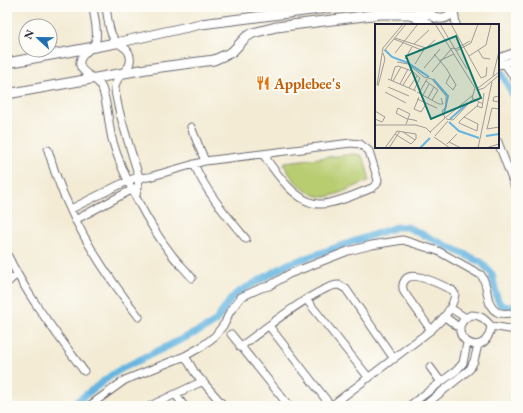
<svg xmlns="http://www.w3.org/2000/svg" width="523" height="413" font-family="'EB Garamond',serif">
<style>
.green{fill:#b8cc70;stroke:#6d7756}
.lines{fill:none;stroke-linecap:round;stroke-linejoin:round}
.canal{stroke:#66b5e0;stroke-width:7}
.minor-casing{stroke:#6b6871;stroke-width:9}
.major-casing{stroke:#6b6871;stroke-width:11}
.minor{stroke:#fff;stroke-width:7}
.major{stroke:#fff;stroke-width:9}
.labels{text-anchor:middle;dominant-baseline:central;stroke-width:4;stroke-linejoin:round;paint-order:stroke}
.food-label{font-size:15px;font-weight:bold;fill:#c56008;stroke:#fdfcf7;text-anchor:start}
.inset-river{fill:none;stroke:#66b5e0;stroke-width:2}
.inset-road{fill:none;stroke:#9f9b97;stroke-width:1}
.view{fill:#0f766e;fill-opacity:0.15;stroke:#0f766e;stroke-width:2}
.inset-edge{fill:none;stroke:#22223b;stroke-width:2}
</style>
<rect width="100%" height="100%" fill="#fdfcf7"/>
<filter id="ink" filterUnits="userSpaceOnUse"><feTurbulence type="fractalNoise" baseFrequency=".025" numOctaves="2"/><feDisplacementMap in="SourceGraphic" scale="8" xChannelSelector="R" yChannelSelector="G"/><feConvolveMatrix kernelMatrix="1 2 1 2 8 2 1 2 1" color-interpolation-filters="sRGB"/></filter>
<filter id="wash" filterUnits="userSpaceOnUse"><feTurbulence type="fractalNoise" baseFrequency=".012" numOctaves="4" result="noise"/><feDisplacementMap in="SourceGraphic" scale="16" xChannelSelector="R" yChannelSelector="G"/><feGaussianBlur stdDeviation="0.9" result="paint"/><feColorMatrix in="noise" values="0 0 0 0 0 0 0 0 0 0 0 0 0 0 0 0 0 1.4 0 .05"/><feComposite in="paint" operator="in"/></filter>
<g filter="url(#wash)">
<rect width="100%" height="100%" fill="#f3ebd4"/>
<path class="green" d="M354,154L361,155L365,162L370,180C361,184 335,196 326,197C307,197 291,180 284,164L285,162Z"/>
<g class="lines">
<path class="canal" d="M502,73L516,102
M71,406L113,374L121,369L207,327L215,322L231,299L237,293L288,264L396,227H407L481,262L492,274L497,298L500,304L504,306L516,308"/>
</g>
</g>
<g filter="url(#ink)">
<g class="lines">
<defs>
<path id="minor" d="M93,7C94,17 98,30 96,40C93,50 78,54 80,65C82,75 98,77 102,88C108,105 108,122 112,139C122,175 149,226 172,255C178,263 186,270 192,278
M106,7C108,18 108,30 114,39C119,46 129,47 130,57C133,70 115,74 115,88C115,94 117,100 118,106C124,130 132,154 139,177L138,187L136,195
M454,11L456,25
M498,58L516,52
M505,64L516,80
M498,65L516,60
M191,127L205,161
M498,142L516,190
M48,150C65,212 99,266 139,317
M194,164C206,192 226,215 246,239
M71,209L119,185L135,178L149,177L205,161L351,143L360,144L369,151L378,180L377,184L372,188C356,194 339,203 322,204C298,206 275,172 263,154
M75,220L135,188
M7,254C27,296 56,333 84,371
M7,283L17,274
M306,299L369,378
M450,308L466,318
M471,315C481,315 485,319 491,326C485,367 439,330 471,315Z
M445,317L460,328
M269,326L331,406
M491,326L516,330
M231,334L289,406
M240,347C258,334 320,284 339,285L346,289L394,359
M185,356L195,373L224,406
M430,367L441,382
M176,395L184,406
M89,406L125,380L185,356L201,347L215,336L225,323L229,313L241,297L261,288L269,286L289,274L348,251L372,245L403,240L438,251L481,275C490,286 484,305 497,312C503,315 510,312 516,314
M150,406L203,381
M331,406L431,330C442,320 453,309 455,294L452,290C442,286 413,269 405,280C402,284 402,287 404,292L431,330
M409,406L457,370L463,363L467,343
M424,406L470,369L474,361L478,345"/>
<path id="major" d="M426,7C431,22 450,22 455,7
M412,15L429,25
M7,63L116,43L201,24L335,7
M7,94L146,69L214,60L232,52L246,37L253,33L276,27L380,14H430"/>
</defs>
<use href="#minor" class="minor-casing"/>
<use href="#major" class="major-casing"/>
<use href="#minor" class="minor"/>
<use href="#major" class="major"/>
</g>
</g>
<defs>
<symbol id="restaurant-bare" viewBox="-9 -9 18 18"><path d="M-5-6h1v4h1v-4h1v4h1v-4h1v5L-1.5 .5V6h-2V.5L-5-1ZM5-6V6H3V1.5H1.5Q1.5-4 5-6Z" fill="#e8710a" stroke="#fdfcf7" stroke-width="2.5" paint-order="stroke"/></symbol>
</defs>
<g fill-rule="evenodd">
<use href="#restaurant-bare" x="253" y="73" width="20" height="20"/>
</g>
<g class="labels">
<g class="food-label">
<text x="274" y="83">Applebee's</text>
</g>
</g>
<g transform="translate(375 24)">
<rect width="124" height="124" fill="#f3ebd4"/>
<path class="inset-river" d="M10,26L17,33L33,39L54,53M58,55L73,72L69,90M75,95L92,80M74,98L84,107L104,114M111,112L124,110M45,124L55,114"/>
<path class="inset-road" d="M60,0L100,64M65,0L92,45M76,0L106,54L111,52L112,43M20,14L51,24M19,15L49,27M39,20L54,6M51,24L60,16M103,26L108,34L115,35M9,27L31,0M81,27L96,19L103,0M20,29L43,0M59,30L71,44L81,61L78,66L71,59L75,51M94,32L111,21L116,0M30,35L37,23M64,37L79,30M22,38L33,40L49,53L57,55L71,72V83L67,87L70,94L55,108M40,40L48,27M49,44L65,25M57,48L77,24L81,25L95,17M118,52L124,27M13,55L41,67M16,56L20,43L23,42L37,47L45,54M18,57L26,43M51,57L63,66L57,76M25,60L33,45M2,61L8,24L28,0M28,61L37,47M3,62L10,35L8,29M13,63L34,72M34,64L42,52M100,64L97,74L108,80M103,64L124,48M39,66L45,54M103,66L109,64L124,51M10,68L31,79M42,68L64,80H68L66,74M44,69L52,55M48,71L54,60M124,72L119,73L118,77L124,78M44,73L39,85L46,88L51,80M53,74L59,63M42,75L62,84M102,82L107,84L109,69M124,85L117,84L112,105L124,103M0,87L10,93L7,98L0,95M89,93L103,100L102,107L84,99V98L89,93L95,88L102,82L104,78M70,94L98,71M71,95L78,96L98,75M31,100L33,95V94L35,90L23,84L21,89L32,95H33L39,96L42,97M0,101H41L51,104L56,109M28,108L40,116M60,112L73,97M59,113L75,124M74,118L86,124M72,120L82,110M10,124L20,110L22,107L41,110V115L36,120L20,110M14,124L25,107M103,124L117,58M111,124L124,120"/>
<path class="view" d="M81,12L106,74L56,95L31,32Z"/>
<rect width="124" height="124" class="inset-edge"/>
</g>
<rect width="523" height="413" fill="none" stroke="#fdfcf7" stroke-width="24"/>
<g transform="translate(38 38) rotate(292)"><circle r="19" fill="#fdfcf7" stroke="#a5a5ac"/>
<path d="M0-3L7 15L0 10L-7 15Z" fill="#1f6fb2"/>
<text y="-6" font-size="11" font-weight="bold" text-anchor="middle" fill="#22223b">N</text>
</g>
</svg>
